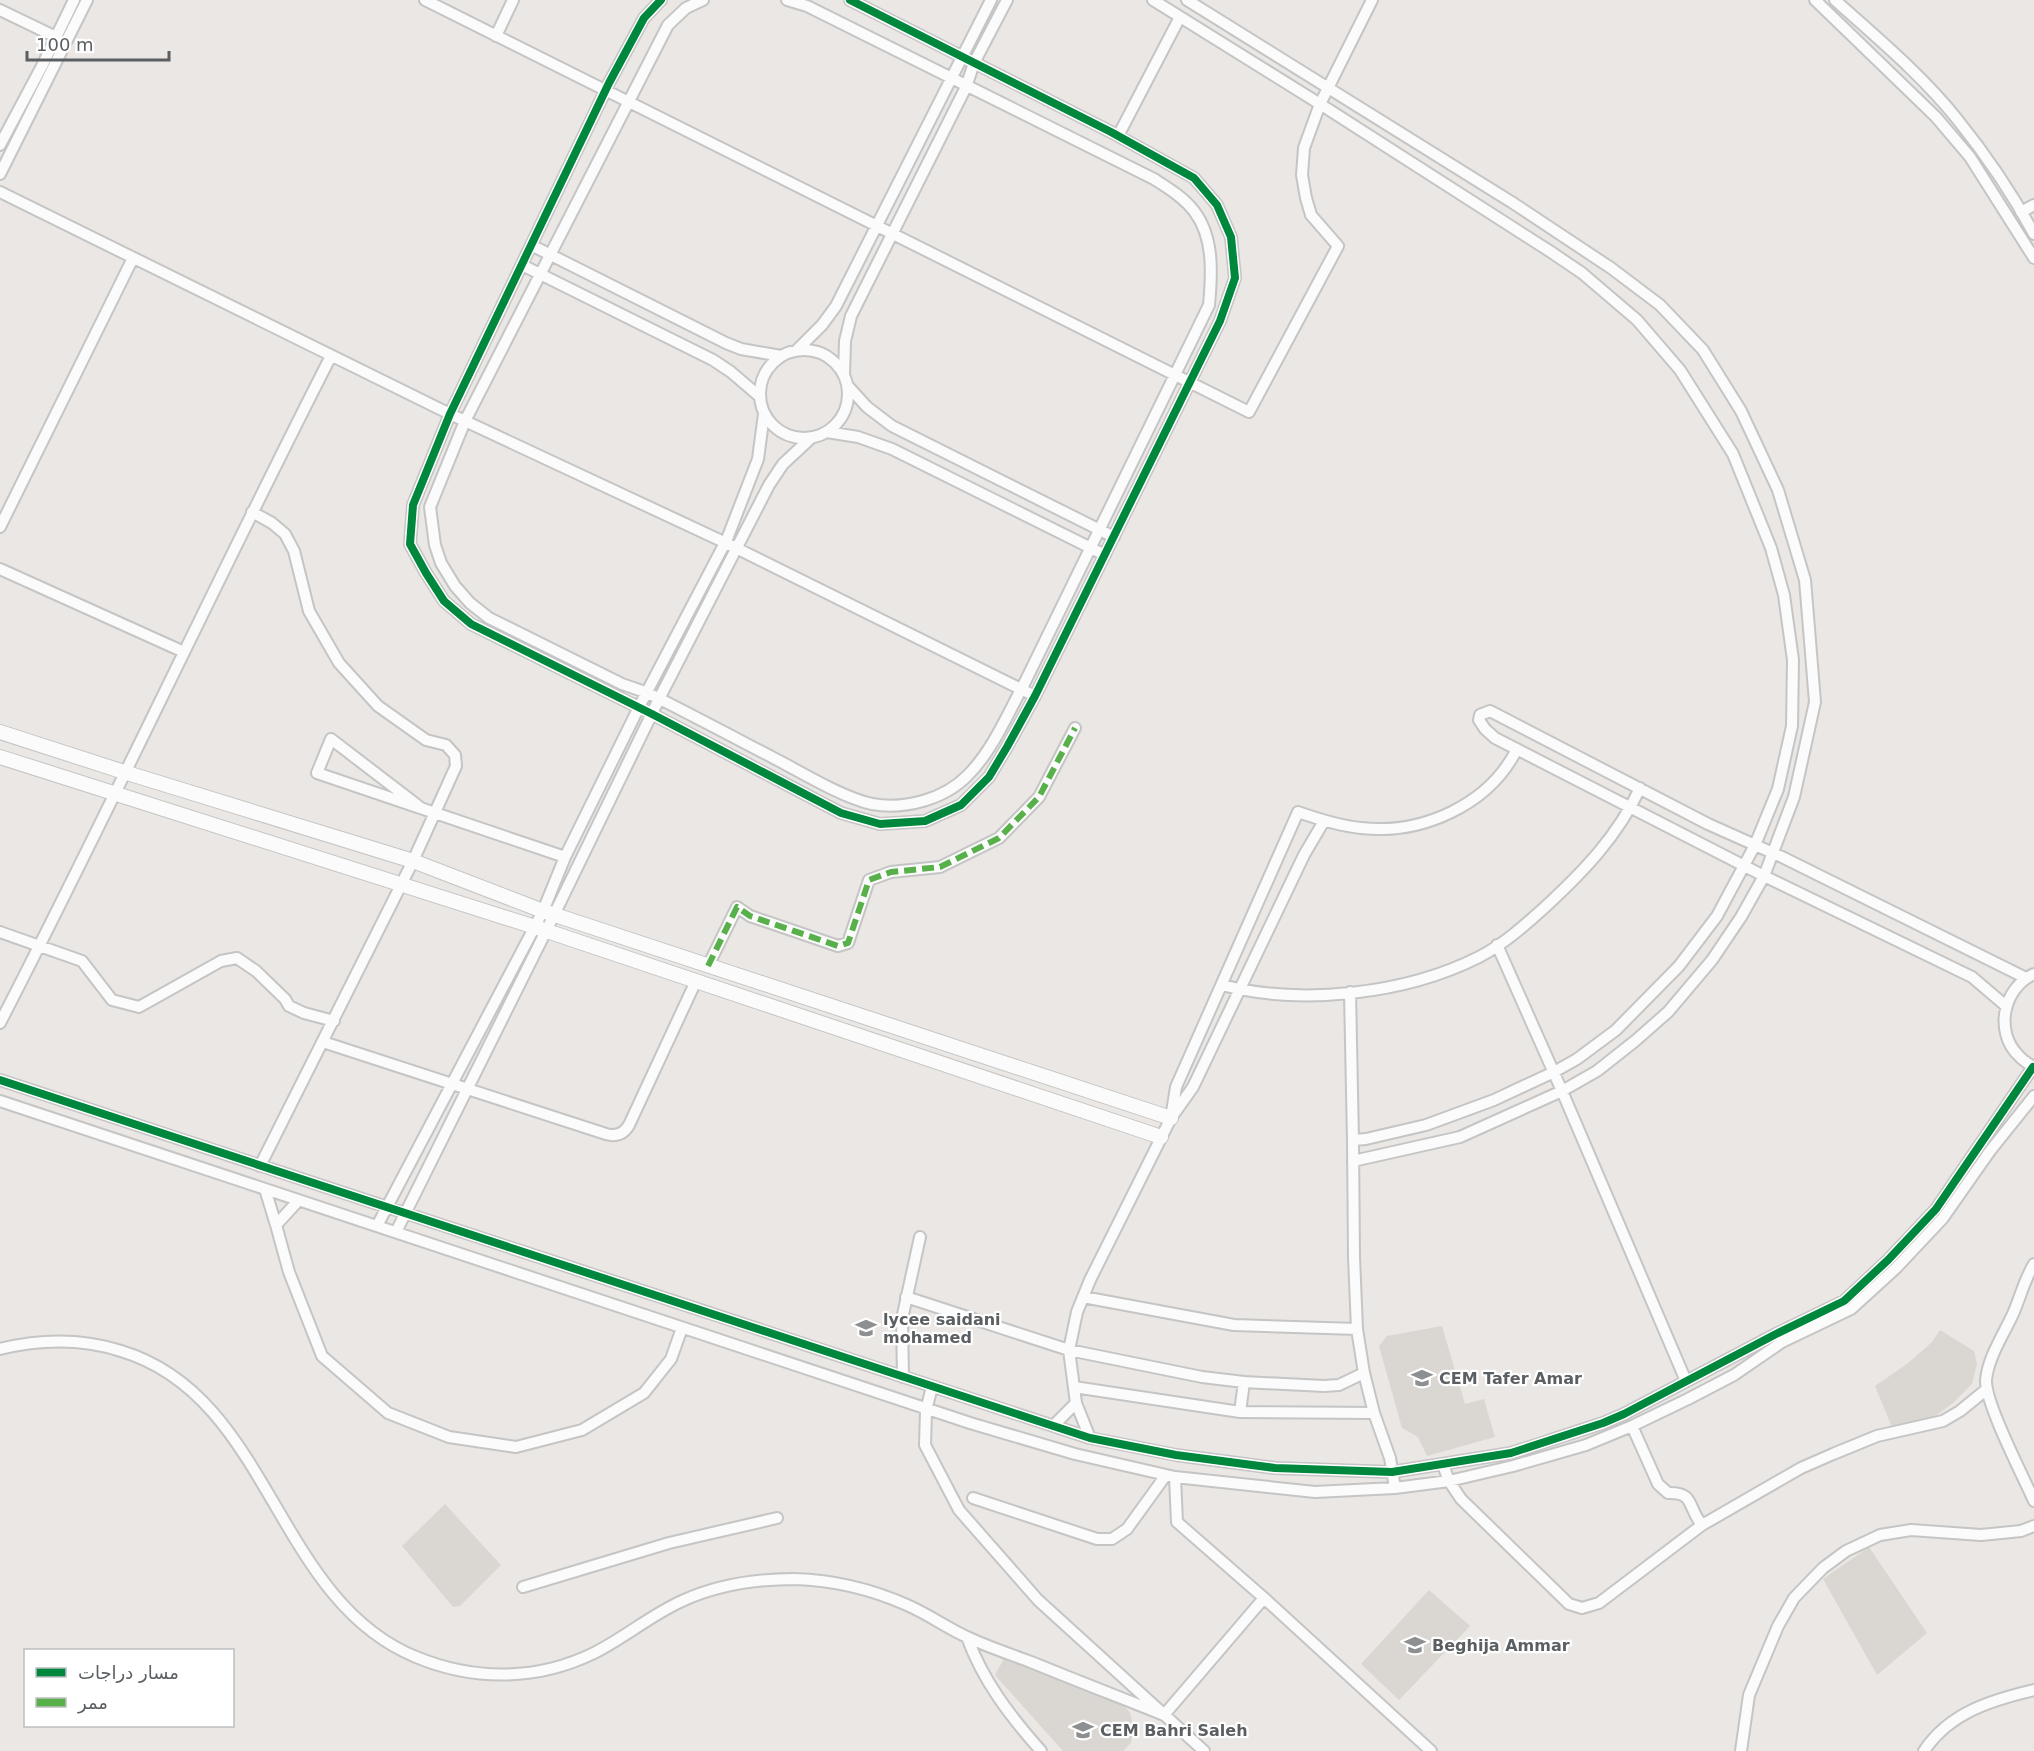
<svg xmlns="http://www.w3.org/2000/svg" width="2034" height="1751" font-family="'DejaVu Sans','Noto Naskh Arabic',sans-serif">
<style>
.education{fill:#dad7d2}
.lines{fill:none;stroke-linecap:round;stroke-linejoin:round}
.minor-casing{stroke:#c4c5c4;stroke-width:14}
.tertiary-casing{stroke:#c4c5c4;stroke-width:16}
.minor{stroke:#fcfbfb;stroke-width:10}
.tertiary{stroke:#fcfbfb;stroke-width:14}
.quiet{stroke:#58b04a;stroke-width:6;stroke-dasharray:12 6;stroke-linecap:butt}
.cycleway-casing{stroke:#fff;stroke-width:11}
.cycleway{stroke:#00873e;stroke-width:8}
.labels{text-anchor:middle;dominant-baseline:central;stroke-width:4.5;stroke-linejoin:round;paint-order:stroke}
.poi-label{font-size:16px;font-weight:bold;fill:#5b5f62;stroke:#fff;text-anchor:start}
</style>
<rect width="100%" height="100%" fill="#eae7e4"/>
<path class="education" d="M1442,1326L1465,1404L1484,1399L1495,1437L1427,1456L1418,1437L1402,1428L1379,1346L1387,1336Z
M1940,1330L1974,1351L1977,1364L1972,1384L1953,1403L1937,1415L1894,1432L1875,1386L1907,1364L1932,1342Z
M445,1504L501,1565L460,1606L453,1607L402,1546Z
M1869,1547L1927,1633L1877,1675L1823,1579Z
M1429,1590L1470,1626L1399,1700L1361,1664Z
M1007,1653L1120,1700L1130,1713L1134,1728L1131,1743L1123,1751H1063L995,1675Z"/>
<g class="lines">
<defs>
<path id="minor" d="M425,0L1249,412L1338,246L1311,215L1306,198L1302,175L1304,148L1320,104L1372,0
M661,0L644,18L609,83L450,414L413,505L410,544L426,573L444,601L471,624L652,714L841,813L880,824L925,821L961,805L989,777L1007,747L1035,696L1220,321L1235,278L1231,237L1217,205L1194,178L1111,132L850,0
M703,0L686,8L668,25L465,421L430,507L435,545L441,563L455,586L470,603L489,618L622,684L648,693C694,716 739,740 785,764C809,777 845,798 872,804C905,810 945,799 968,775C993,750 1008,713 1025,682L1209,305C1212,273 1214,237 1194,211C1183,197 1168,188 1154,179L807,6L787,0
M1153,0L1320,104L1551,252L1582,273L1637,320L1680,370L1733,454L1771,548L1784,595L1793,660L1792,726L1778,789L1755,845L1717,916L1679,966L1616,1030L1577,1059L1554,1072L1494,1100L1426,1125L1366,1139L1353,1140
M1187,0L1513,203L1611,268L1660,305L1703,350L1741,411L1778,490L1805,580L1815,702L1794,797L1764,876L1741,917L1712,960L1668,1012L1635,1041L1597,1071L1562,1091L1460,1137L1353,1161
M1815,0L1936,117L1970,157L2034,258
M1835,0C1877,38 1922,75 1957,119C1986,155 2012,193 2034,234
M0,10L56,37
M496,36L513,0
M1118,136L1180,17
M0,145L42,66L74,0
M0,174L87,0
M0,192L450,414L726,543L1035,696
M2021,212L2034,205
M531,245L726,343L741,349L781,356
M522,265L713,360L731,372L759,396
M760 394a44 44 0 1 1 88 0a44 44 0 1 1-88 0Z
M796,351L822,325L836,306L991,0
M844,375L845,341L851,316L966,87L974,63L1007,0
M847,385L867,407L892,426L1114,537
M827,432L858,437L892,449L1105,555
M252,512L272,523L285,534L294,551L309,611L339,663L378,706L426,740L446,745L455,755L456,766L413,861L260,1166
M0,527L133,258
M0,569L184,652
M421,808L331,739L317,773L565,857
M1324,821L1304,855L1193,1087L1171,1118L1176,1087L1298,812C1318,819 1340,826 1361,828C1422,835 1489,805 1517,749
M0,932L82,961L112,1000L139,1007L221,961L237,958L256,971L285,999L289,1006L304,1013L334,1021
M1497,945L1562,1091L1686,1381
M708,966L737,907L750,916L838,946L848,943L869,880L891,872L940,867L999,838L1039,797L1075,728
M2034,974C2003,988 1994,1032 2019,1056C2023,1061 2029,1064 2034,1067
M1222,985C1301,1006 1406,994 1479,957C1504,944 1524,926 1544,908C1583,872 1618,836 1640,788
M1350,992L1353,1140L1354,1257L1357,1329L1364,1373L1374,1413L1390,1458L1395,1488
M2006,1006L1972,977L1764,876L1495,738L1485,729L1479,720L1480,715L1490,711L1708,824L1782,857L2026,978
M0,1023C114,802 218,577 331,356
M323,1042L606,1134C616,1137 624,1134 629,1125L696,981
M0,1080L1090,1438L1176,1455L1275,1468L1392,1472L1511,1453L1603,1423L1624,1414L1776,1334L1844,1301L1888,1260L1936,1209L2033,1067
M0,1101L970,1423L1075,1454L1175,1477L1315,1492L1395,1488L1449,1481L1513,1466L1586,1445L1632,1426L1688,1399L1734,1375L1782,1342L1851,1309L1896,1268L1943,1218L1990,1151L2034,1096
M265,1189L276,1225L298,1201
M276,1225L289,1272L322,1356L388,1413L449,1437L516,1447L582,1430L644,1393L671,1359L682,1328
M377,1226L543,911L565,857L639,707L727,539L758,459L764,414
M396,1232L554,915L659,699L769,485L783,464L811,438
M2034,1264C2024,1280 2020,1299 2012,1316C2003,1335 1988,1358 1986,1380C1985,1403 2023,1476 2034,1501
M906,1297L1069,1350L1202,1377L1244,1382L1324,1386L1339,1385L1364,1373
M1083,1297L1234,1325L1357,1329
M0,1349C41,1339 80,1338 121,1351C271,1396 274,1599 416,1657C474,1681 537,1681 594,1653C624,1638 651,1615 682,1601C717,1585 757,1579 795,1579C833,1580 873,1590 907,1605C928,1614 947,1628 967,1637C988,1647 1010,1654 1031,1662C1075,1680 1119,1697 1164,1715L1264,1598
M903,1377L902,1319L920,1237
M932,1387L926,1410L925,1445L959,1510L1038,1600L1204,1751
M1074,1387L1240,1412L1374,1413
M1076,1403L1069,1350L1077,1312L1090,1280L1171,1118
M1240,1412L1244,1382
M1053,1426L1076,1403L1090,1438
M1632,1426L1658,1484L1668,1493C1695,1492 1687,1507 1702,1525L1801,1468L1833,1454L1877,1436L1943,1421L1960,1411L1987,1389
M1443,1465L1449,1481L1461,1499L1569,1604L1582,1608L1599,1603L1702,1525
M1175,1477L1177,1522L1264,1598L1431,1751
M973,1498L1097,1539H1112L1127,1529L1166,1475
M523,1587L669,1543L777,1518
M967,1637C983,1681 1010,1716 1041,1751
M1741,1751L1749,1695L1778,1626L1794,1598L1823,1568L1846,1551L1880,1535L1911,1530L1981,1535L2021,1531L2034,1526
M1924,1751C1949,1713 1991,1700 2034,1690"/>
<path id="tertiary" d="M0,732L124,772L413,861L543,911L1171,1118
M0,757L535,927L1161,1137"/>
</defs>
<use href="#minor" class="minor-casing"/>
<use href="#tertiary" class="tertiary-casing"/>
<use href="#minor" class="minor"/>
<use href="#tertiary" class="tertiary"/>
<path class="quiet" d="M708,966L737,907L750,916L838,946L848,943L869,880L891,872L940,867L999,838L1039,797L1075,728"/>
<defs>
<path id="cycleway" d="M661,0L644,18L609,83L450,414L413,505L410,544L426,573L444,601L471,624L652,714L841,813L880,824L925,821L961,805L989,777L1007,747L1035,696L1220,321L1235,278L1231,237L1217,205L1194,178L1111,132L850,0
M0,1080L1090,1438L1176,1455L1275,1468L1392,1472L1511,1453L1603,1423L1624,1414L1776,1334L1844,1301L1888,1260L1936,1209L2033,1067"/>
</defs>
<use href="#cycleway" class="cycleway-casing"/>
<use href="#cycleway" class="cycleway"/>
</g>
<defs>
<symbol id="school-bare" viewBox="-9 -9 18 18"><path d="M0-5L7-2L0 1L-7-2ZM-4 1L0 2.5L4 1V4Q0 6-4 4Z" fill="#8d8f90" stroke="#fff" stroke-width="2.5" paint-order="stroke"/></symbol>
</defs>
<g fill-rule="evenodd">
<use href="#school-bare" x="851" y="1313" width="30" height="30"/>
<use href="#school-bare" x="1407" y="1363" width="30" height="30"/>
<use href="#school-bare" x="1400" y="1630" width="30" height="30"/>
<use href="#school-bare" x="1068" y="1715" width="30" height="30"/>
</g>
<g class="labels">
<g class="poi-label">
<text x="883" y="1319">lycee saidani<tspan x="883" dy="18">mohamed</tspan></text>
<text x="1439" y="1378">CEM Tafer Amar</text>
<text x="1432" y="1645">Beghija Ammar</text>
<text x="1100" y="1730">CEM Bahri Saleh</text>
</g>
</g>
<rect x="24" y="1649" width="210" height="78" fill="#ffffff" stroke="#bdbfc0" stroke-width="1.5"/>
<rect x="36" y="1668" width="30" height="9" fill="#00873e" stroke="#bdbfc0" stroke-width="1.5"/>
<text x="78" y="1679" font-size="18" fill="#5b5f62">مسار دراجات</text>
<rect x="36" y="1698" width="30" height="9" fill="#58b04a" stroke="#bdbfc0" stroke-width="1.5"/>
<text x="78" y="1709" font-size="18" fill="#5b5f62">ممر</text>
<path d="M27 51v9h142v-9" fill="none" stroke="#5b5f62" stroke-width="3"/>
<text x="36" y="51" font-size="18" fill="#5b5f62" stroke="#ffffff" stroke-width="4.5" paint-order="stroke">100 m</text>
</svg>
